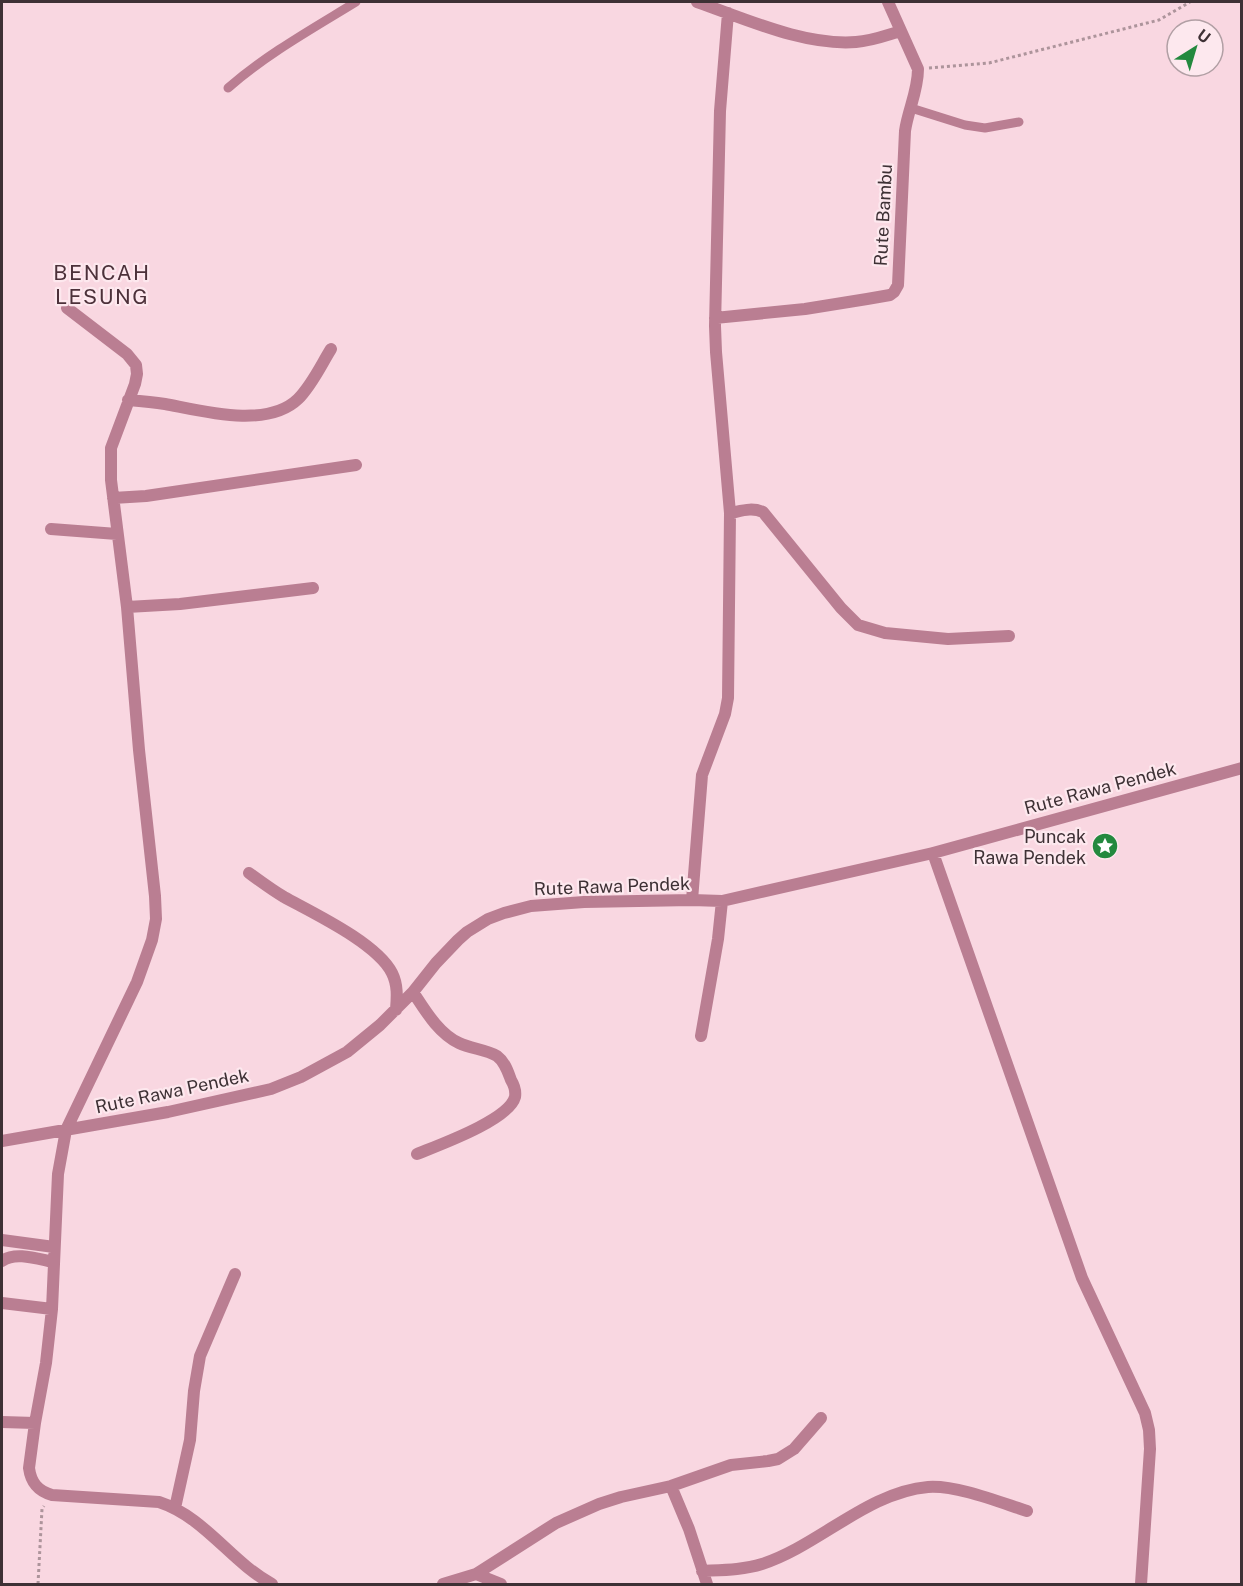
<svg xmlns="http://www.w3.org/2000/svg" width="1243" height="1586" font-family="'Public Sans',sans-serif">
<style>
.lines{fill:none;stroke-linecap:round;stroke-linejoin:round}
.path{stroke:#ad949b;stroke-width:3;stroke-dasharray:3 3;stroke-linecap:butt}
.lane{stroke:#ba7e92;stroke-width:9}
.street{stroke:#ba7e92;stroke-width:12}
.labels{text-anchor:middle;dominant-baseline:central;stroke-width:4.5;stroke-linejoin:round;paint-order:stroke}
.street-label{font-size:18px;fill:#3e3135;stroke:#fde8ee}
.poi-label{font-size:18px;fill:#3e3135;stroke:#fde8ee;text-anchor:end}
.quarter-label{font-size:21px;letter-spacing:1.5px;fill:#4c313a;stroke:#fde8ee}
</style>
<rect width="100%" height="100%" fill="#f9d7e1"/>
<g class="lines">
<path class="path" d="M929,68L989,63L1159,20L1190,2
M38,1584L42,1509L44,1506"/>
<path class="lane" d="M228,88C267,54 312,29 356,2
M911,108L965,125L985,128L1019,122"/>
<path class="street" d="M697,2C746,19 804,46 856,42C872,41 887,35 901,31
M715,318L805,309L867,299L890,295L894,292L898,285L905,131C908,110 918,91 918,69L888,2
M128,400C141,401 153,402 165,404C202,411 267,429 298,399C312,385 321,365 331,349
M113,498L146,496L356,465
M730,513C741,511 752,507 763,512L841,608L858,625L885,633L948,639L1009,636
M51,529L117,534
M127,607L180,604L313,588
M933,853L1082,1278L1145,1413L1149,1430L1150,1449L1141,1584
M249,873C260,881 272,890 284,897C313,913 377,943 392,973C398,985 397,997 396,1010
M692,900L702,775L725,714L728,698L730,513L716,352L715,326L720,111L728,13
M413,992C425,1010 438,1033 459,1043C471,1049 486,1049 497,1056C505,1062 508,1072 511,1080C514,1085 516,1091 515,1097C509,1120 439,1145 417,1154
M701,1036L718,939L722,901
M2,1141L168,1112L271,1089L301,1077L347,1052L380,1025L413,992L436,963L458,940L467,932L488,919L504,913L531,906L584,902L692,900L722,901L933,853L1242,768
M2,1240L54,1247
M2,1261C15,1251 38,1259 53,1262
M2,1303L52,1309
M2,1422L35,1423L46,1363L52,1309L58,1174L66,1130L137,982L152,940L156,919L155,896L139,750L127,607L111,480V448L135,384L137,374L136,365L127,354L67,308
M35,1423L29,1468C31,1483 38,1491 52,1495L159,1502C205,1517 231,1562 272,1584
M671,1486L689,1529L707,1584
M175,1508L190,1440L194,1391L200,1356L235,1274
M702,1571C722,1570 743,1570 762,1564C818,1546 868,1492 928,1487C957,1485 999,1502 1027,1511
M476,1574L501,1584
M443,1584L476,1574L556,1523L599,1504L621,1497L671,1486L731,1465L768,1461L778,1459L794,1449L821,1418"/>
</g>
<defs>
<symbol id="sight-disc" viewBox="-11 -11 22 22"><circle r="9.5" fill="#23893e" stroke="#fde8ee"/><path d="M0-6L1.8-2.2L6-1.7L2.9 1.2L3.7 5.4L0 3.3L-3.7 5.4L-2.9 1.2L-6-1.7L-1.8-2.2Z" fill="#fff"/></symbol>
</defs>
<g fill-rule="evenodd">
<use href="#sight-disc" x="1090" y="831" width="30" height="30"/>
</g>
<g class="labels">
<g class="street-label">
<text transform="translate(883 215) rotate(-87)">Rute Bambu</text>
<text transform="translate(1100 788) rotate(-15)">Rute Rawa Pendek</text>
<text transform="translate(612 886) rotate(-2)">Rute Rawa Pendek</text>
<text transform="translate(172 1091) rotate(-12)">Rute Rawa Pendek</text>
</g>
<g class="poi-label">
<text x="1086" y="836">Puncak<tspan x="1086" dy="21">Rawa Pendek</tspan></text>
</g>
<g class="quarter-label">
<text x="102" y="272">BENCAH<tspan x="102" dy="24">LESUNG</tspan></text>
</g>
</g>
<rect width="1243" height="1586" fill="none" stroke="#3e3135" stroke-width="6"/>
<g transform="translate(1195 48) rotate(37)"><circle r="28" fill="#fde8ee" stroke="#b19fa4" stroke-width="1.5"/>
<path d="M0-4.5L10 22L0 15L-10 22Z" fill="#23893e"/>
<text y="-9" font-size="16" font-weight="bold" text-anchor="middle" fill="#3e3135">U</text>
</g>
</svg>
